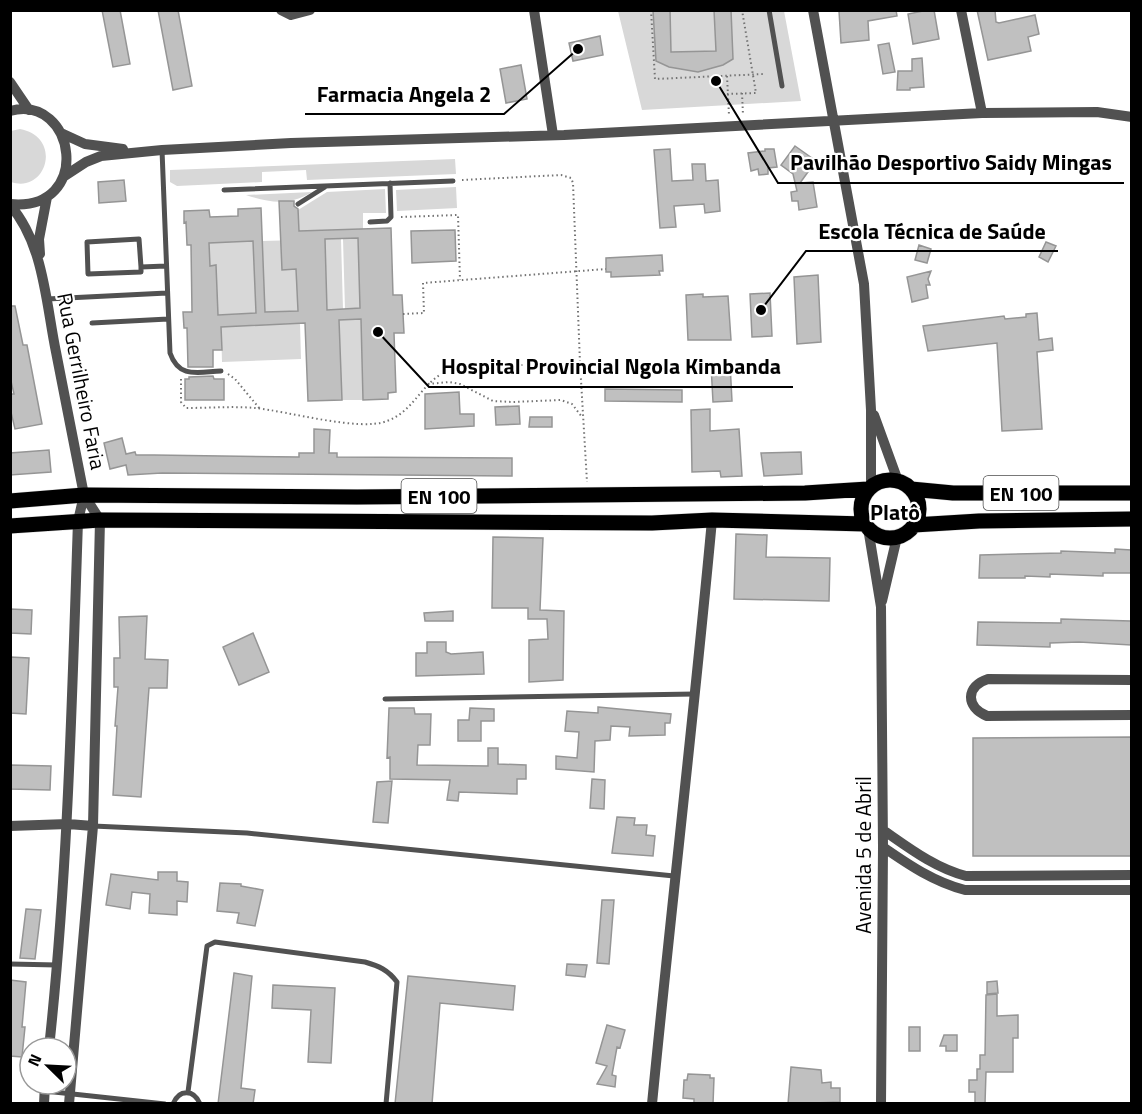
<svg xmlns="http://www.w3.org/2000/svg" width="1142" height="1114" font-family="'Titillium Web',sans-serif">
<style>
.green{fill:#d8d8d8}
.building{fill:#c0c0c0;stroke:#959595;stroke-width:1.5;fill-rule:evenodd}
.lines{fill:none;stroke-linecap:round;stroke-linejoin:round}
.primary-casing{stroke:#dbdbdb;stroke-width:16}
.path{stroke:#737373;stroke-width:2;stroke-dasharray:1.5 3;stroke-linecap:butt}
.lane{stroke:#515151;stroke-width:5}
.street{stroke:#515151;stroke-width:10}
.primary{stroke:#000;stroke-width:15}
.labels{text-anchor:middle;dominant-baseline:central;stroke-width:4.5;stroke-linejoin:round;paint-order:stroke}
.shield{fill:#fff;stroke:#4c4c4c;stroke-width:1.5}
.shield-label{font-size:20px;font-weight:bold;fill:#000}
.street-label{font-size:21px;fill:#000;stroke:#fff}
.neighbourhood-label{font-size:22px;font-weight:bold;fill:#000;stroke:#fff}
.leader{fill:none;stroke:#000;stroke-width:2}
.callout-dot{fill:#000;stroke:#fff;stroke-width:2}
.callout-label{font-size:22px;text-anchor:middle;font-weight:bold;fill:#000;stroke:#fff;stroke-width:4.5;stroke-linejoin:round;paint-order:stroke}
</style>
<rect width="100%" height="100%" fill="#fff"/>
<path class="green" d="M618,11H784L801,101L642,110Z
M20,129C63,137 47,194 11,182V131Z
M455,159L456,174L307,180L306,170L262,172V182L177,186L170,182V170Z
M456,187L457,208L397,211L396,190Z
M385,189L386,213H363V229L298,231V210L327,192Z
M312,192C289,206 270,203 246,195Z
M358,238L360,308L345,309L343,239Z
M325,239H341L343,309L327,310Z
M299,240L282,270L296,269L298,311L265,312L262,241Z
M253,241L256,313L212,315L217,301L216,266H210L209,243Z
M361,319L363,400H342L339,320Z
M300,323L301,359L222,362L221,327Z"/>
<path class="building" d="M102,10H120L130,64L113,67Z
M158,10H178L192,86L173,90Z
M653,10H670L671,52L716,51L714,10H731L733,59L723,65L698,72L669,67L656,61Z
M896,10L897,16L868,21L869,40L841,43L839,11Z
M928,10H934L939,39L913,44L908,14Z
M977,10H995L996,22L999,23L1035,15L1039,34L1028,37L1031,51L988,60Z
M600,36L603,55L573,61L569,43Z
M889,43L895,72L883,74L878,45Z
M922,58L924,87L910,88V90H897L898,71H912V59Z
M521,65L527,99L506,103L500,69Z
M795,146L816,161L800,183L813,182L817,207L799,210L798,201H792L791,192L797,191L793,174L781,165Z
M670,149L672,181L693,180L692,164H705L706,181L718,180L720,211L705,213L704,204L674,206L676,227L660,228L654,150Z
M765,149H774L777,167L768,168V174L759,175L758,169L751,171L748,153L765,151Z
M124,180L126,201L99,203L98,182Z
M279,201H294V206L298,209L299,231L391,228L393,295H402L404,333H394L396,392L388,393V399L363,400L361,319L339,320L342,400L308,401L305,323L221,327L222,350H213V367H188L187,328H184L183,312H192L191,245H187L186,222L184,223V211L209,210L210,217L238,216V209L261,208L265,312L298,311L296,269L282,270ZM358,238L360,308L327,310L325,239ZM253,241L256,313L218,315L216,265L210,266L209,243Z
M455,230L456,261L412,263L411,231Z
M1046,242L1056,246L1048,262L1039,257Z
M919,245L931,249L927,263L915,260Z
M662,255L663,271H659L660,275L611,277V272H606V258Z
M931,271L928,279L930,285H926L928,298L912,302L907,277Z
M818,275L821,342L797,344L794,277Z
M770,293L772,336L752,337L750,294Z
M703,294V297L728,296L731,340H688L686,295Z
M10,306H15L23,345H27L42,424L15,429L10,408V394H14L10,377Z
M1037,313L1039,340L1052,338L1053,350L1037,352L1042,429L1002,431L997,343L928,351L923,326L1004,316L1005,319L1026,317V314Z
M730,363L732,401L713,402L711,365Z
M213,376L214,379H224V400H185V379H189V377Z
M605,389L682,390V402L605,401Z
M459,392L460,414H474V426L425,429V394Z
M519,406L520,424L496,425L495,407Z
M710,409V431L739,429L742,476L721,477L720,471L692,472L691,410Z
M530,417H552V427H529Z
M314,429L330,430L329,453H337V457L512,458V476L162,473L128,475L126,465L110,469L104,443L122,438L126,454L135,452L136,455H154L299,457V453H314Z
M49,450L51,472L10,475V453Z
M801,452L802,474L764,476L761,453Z
M736,534L767,535L766,557L830,558L829,601L734,599Z
M493,537L543,538L540,610L564,611L563,680L529,682V640L548,639L547,619H528V608H492Z
M1115,549L1131,550V573H1103V576L1050,574V577L1025,576V578H979L980,555L1061,553V551L1115,553Z
M10,609L32,610L31,634L10,633Z
M453,611V621H425L424,613Z
M147,616L145,659L168,660L167,688H149L141,797L113,795L117,726H115L118,687H114V658H120L119,617Z
M1061,619L1131,621V645L1079,642L1050,643V647L977,645L978,622L1061,623Z
M253,633L269,672L239,685L223,647Z
M427,642H446V652L451,654L483,652L484,674L416,676V653H427Z
M10,657L29,658L26,714L10,713Z
M598,707L671,714L670,723H665V735L629,736L630,727L611,726L610,740L595,741L594,772L556,769V756L577,758L579,732L565,731L567,711L598,713Z
M389,708H414L415,714H431L430,745H418L417,765L488,766V748H498V764L526,765V779H517V794L459,792L458,801L447,800L450,780L390,779V757L387,758Z
M470,708L494,709V721H481V741H458V720H469Z
M1131,737V856H973V738Z
M10,765L51,766L50,790L10,789Z
M592,779L605,780L604,809L590,808Z
M392,781L388,823L373,822L377,782Z
M617,817L635,818L634,825H647L646,835L655,836L653,856L612,853Z
M158,872H177V881L188,882L187,902L177,901V915L149,913L150,894L132,892L130,909L106,905L111,874L158,880Z
M220,883L241,884V886L263,890L255,926L237,923L239,913L217,911Z
M602,900H614L609,964L597,963Z
M26,909L41,910L35,959L20,958Z
M567,964L587,965L585,977L566,975Z
M234,973L252,976L241,1088L255,1090L253,1104H218Z
M408,976L515,986L513,1010L440,1003L432,1104H395Z
M10,980L26,982L22,1027H25L22,1057L10,1056Z
M997,981L998,993L987,994V982Z
M273,985L335,988L331,1063L308,1062L311,1010L272,1008Z
M997,994V1016L1018,1015V1038H1013V1072H986L985,1104H975V1092H969V1080H977V1069H980V1055H985L986,995Z
M607,1025L625,1030L620,1048L617,1047L612,1075L616,1076L615,1087L597,1084L607,1066L596,1063Z
M909,1027H920V1051H909Z
M944,1035H957V1051H946V1046H940Z
M791,1067L821,1070L822,1083L831,1082V1088H840V1102L788,1104Z
M688,1074L710,1075V1078H714L713,1104H694V1099L683,1098L684,1080H687Z"/>
<g class="lines">
<defs>
<path id="primary" d="M861 509a29 29 0 1 1 58 0a29 29 0 1 1-58 0Z
M911,489L953,493H1132
M10,501L84,495L357,497L805,493L868,489
M914,525L979,521L1132,519
M10,526L100,520L652,523L712,520L865,524"/>
</defs>
<use href="#primary" class="primary-casing"/>
<path class="path" d="M651,10L655,79L764,74
M745,11L748,10
M727,76L729,115
M742,93L743,115
M727,94L756,93L742,10
M462,180L561,175L571,178L573,183L580,363L587,482
M401,217L458,215L460,280
M403,314L424,313L423,283L606,269
M228,374L235,379L260,409
M181,379V402L186,408C209,408 233,406 255,408C287,411 360,432 387,421C418,410 422,375 459,367L580,363
M428,384L449,382L460,384L493,401L513,402L561,400L572,404L582,417"/>
<path class="lane" d="M769,10L782,86
M162,150L170,353C179,379 198,372 221,371
M224,190L453,181
M298,204L325,187
M370,222L387,221L391,217L390,183
M141,267L139,239L87,242L88,274L141,272V267L166,266
M47,299L167,293
M92,323L168,319
M385,699L695,694
M93,826L247,833L674,876
M10,964L57,965
M45,1091L165,1104
M188,1092L207,946L215,942L365,962C379,966 388,970 397,982L386,1104
M173,1104C179,1089 194,1089 200,1104"/>
<path class="street" d="M281,10L291,15L310,10
M534,10L553,135
M813,10L864,284L871,410V486
M961,10L982,113
M10,82L29,110
M10,111C76,93 94,212 10,204
M61,133L85,144L123,149
M63,177L86,162L101,156L162,150L291,143L564,135L982,113L1097,112L1132,117
M10,205C44,244 46,304 56,352C65,400 75,447 84,495L100,520L93,826L69,1104
M40,254L39,239L47,197
M874,415L898,481
M868,528L881,607L883,847L881,1104
M882,601L897,537
M1132,680L988,679C966,686 965,707 987,716L1132,715
M10,826L68,824L93,826
M883,830C909,848 935,868 966,876L1132,875
M883,847C909,865 934,882 965,890H1132
M49,1048C68,873 72,697 78,521L84,495
M44,1104L45,1084
M652,1104C671,909 694,715 712,520"/>
<use href="#primary" class="primary"/>
</g>
<g class="labels">
<g class="shield">
<rect x="983.5" y="476" width="75" height="34" rx="4.5"/>
<rect x="401.5" y="479" width="75" height="34" rx="4.5"/>
</g>
<g class="shield-label">
<text x="1021" y="493">EN 100</text>
<text x="439" y="496">EN 100</text>
</g>
<g class="street-label">
<text transform="translate(82 381) rotate(79)">Rua Gerrilheiro Faria</text>
<text transform="translate(863 855) rotate(-90)">Avenida 5 de Abril</text>
</g>
<g class="neighbourhood-label">
<text x="895" y="512">Platô</text>
</g>
</g>
<path class="leader" d="M578 49L504 114H305M716 81L778 183H1124M761 310L806 251H1058M378 332L429 387H793"/>
<g class="callout-dot">
<circle cx="578" cy="49" r="6"/>
<circle cx="716" cy="81" r="6"/>
<circle cx="761" cy="310" r="6"/>
<circle cx="378" cy="332" r="6"/>
</g>
<g class="callout-label">
<text x="404" y="102">Farmacia Angela 2</text>
<text x="951" y="170">Pavilhão Desportivo Saidy Mingas</text>
<text x="932" y="239">Escola Técnica de Saúde</text>
<text x="611" y="374">Hospital Provincial Ngola Kimbanda</text>
</g>
<rect width="1142" height="1114" fill="none" stroke="#000000" stroke-width="24"/>
<g transform="translate(48 1066) rotate(294)"><circle r="28" fill="#ffffff" stroke="#999999" stroke-width="1.5"/>
<path d="M0-4.5L10 22L0 15L-10 22Z" fill="#000000"/>
<text y="-9" font-size="16" font-weight="bold" text-anchor="middle" fill="#000000">N</text>
</g>
</svg>
